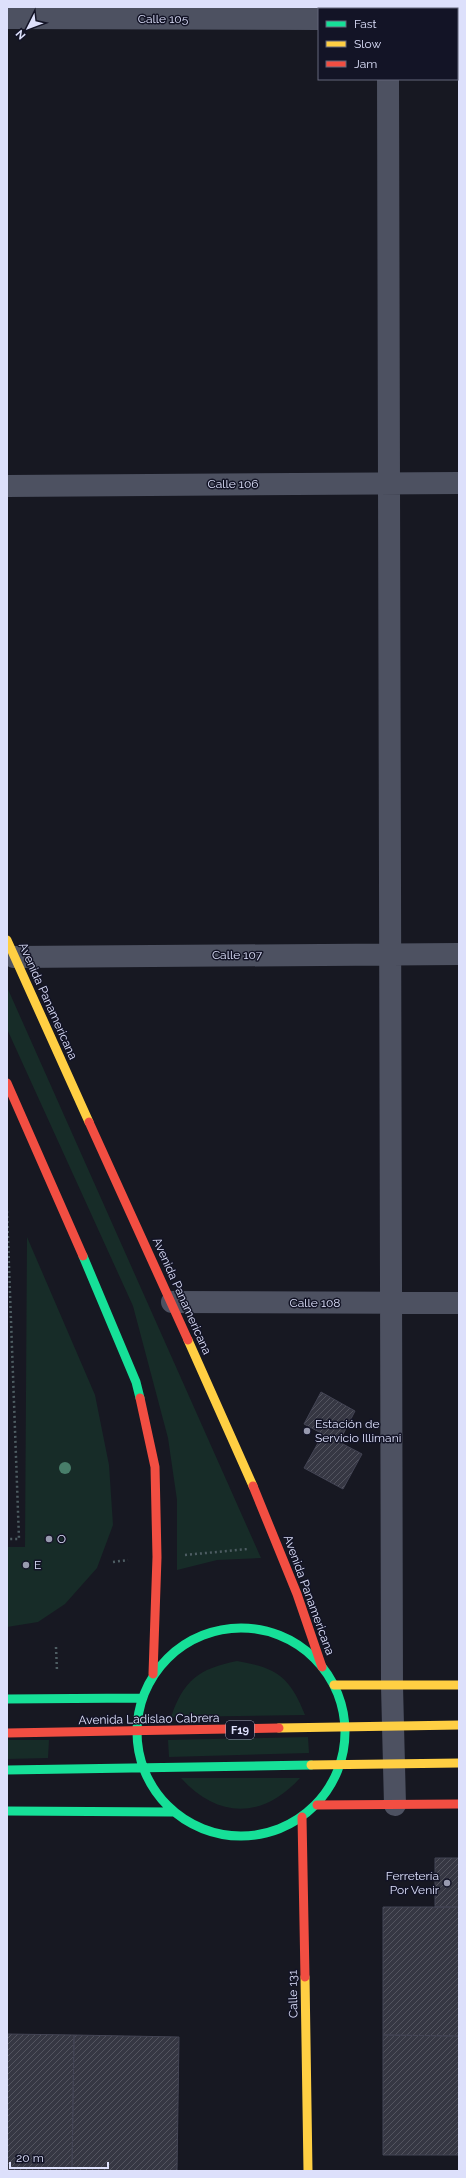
<svg xmlns="http://www.w3.org/2000/svg" width="466" height="2178" font-family="Raleway,sans-serif">
<style>
.grass{fill:#172c28}
.building{fill:url(#building-hatch);stroke:#434454}
.lines{fill:none;stroke-linecap:round;stroke-linejoin:round}
.path{stroke:#4e5d63;stroke-width:2.5;stroke-dasharray:2 3;stroke-linecap:butt}
.street{stroke:#4d5161;stroke-width:22}
.fast{stroke:#16e098;stroke-width:9}
.slow{stroke:#ffcf43;stroke-width:9}
.jam{stroke:#f24e42;stroke-width:9}
.tree{fill:#487e6a}
.poi-dot{fill:#989aaf;stroke:#131426;stroke-width:1.5}
.labels{text-anchor:middle;dominant-baseline:central;stroke-width:3;stroke-linejoin:round;paint-order:stroke}
.shield{fill:#131426;stroke:#a0a3bb;stroke-width:1}
.shield-label{font-size:11px;font-weight:bold;fill:#dde0fb}
.street-label{font-size:12px;fill:#dde0fb;stroke:#131426}
.poi-label{font-size:12px;fill:#dde0fb;stroke:#131426;text-anchor:start}
</style>
<defs>
<pattern id="building-hatch" width="6" height="6" patternUnits="userSpaceOnUse"><rect width="6" height="6" fill="#363743"/><path d="M-1 1l2-2M0 6l6-6M5 7l2-2" fill="none" stroke="#53545f"/></pattern>
</defs>
<rect width="100%" height="100%" fill="#171822"/>
<path class="grass" d="M7,987L261,1558L217,1560L177,1570V1500L168,1438L133,1306L7,1029Z
M27,1237L95,1395L109,1465L113,1525L97,1568L65,1604L38,1622L7,1627V1547H25Z
M237,1661C277,1668 290,1677 305,1715L171,1717C184,1680 198,1669 237,1661Z
M308,1737L309,1753L169,1757L168,1740Z
M7,1740H49L48,1758L7,1759Z
M181,1778H300C263,1819 218,1819 181,1778Z"/>
<path class="building" d="M321,1392L355,1411L339,1442L362,1454L343,1489L304,1468L323,1434L304,1424Z
M435,1858H459V1907H435Z
M383,1907H459V2036L383,2035Z
M7,2034L74,2035L72,2171H7Z
M74,2035L179,2037L177,2171H72Z
M383,2035L459,2036V2155H383Z"/>
<g class="lines">
<path class="path" d="M7,1211L19,1539H7
M185,1555L248,1549
M113,1562L128,1560
M56,1647L57,1671"/>
<path class="street" d="M387,7L388,9
M7,18L319,19
M457,19H459
M388,79L392,1686L395,1805
M7,486L459,483
M14,957L459,954
M172,1302L459,1303"/>
<path class="fast" d="M83,1256L136,1382L140,1398
M137 1732a104 104 0 1 1 208 0a104 104 0 1 1-208 0Z
M7,1699L141,1698
M7,1770L311,1765
M7,1811L172,1812"/>
<path class="slow" d="M7,940L89,1122
M188,1340L253,1486
M334,1685H459
M279,1728L459,1725
M311,1765L459,1763
M305,1977L308,2171"/>
<path class="jam" d="M7,1083L83,1256
M89,1122L188,1340
M140,1398L155,1467L157,1557L153,1674
M253,1486L297,1594L322,1667
M7,1733L279,1728
M317,1805L459,1804
M302,1817L305,1977"/>
</g>
<circle class="tree" cx="65" cy="1468" r="6"/>
<g class="poi-dot">
<circle cx="307" cy="1431" r="4"/>
<circle cx="49" cy="1539" r="4"/>
<circle cx="26" cy="1565" r="4"/>
<circle cx="447" cy="1883" r="4"/>
</g>
<g class="labels">
<rect class="shield" x="226" y="1721" width="28" height="18" rx="3"/>
<g class="shield-label">
<text x="240" y="1730">F19</text>
</g>
<g class="street-label">
<text x="163" y="19">Calle 105</text>
<text x="233" y="484">Calle 106</text>
<text x="237" y="955">Calle 107</text>
<text transform="translate(48 1001) rotate(66)">Avenida Panamericana</text>
<text transform="translate(182 1296) rotate(66)">Avenida Panamericana</text>
<text x="315" y="1303">Calle 108</text>
<text transform="translate(309 1595) rotate(70)">Avenida Panamericana</text>
<text transform="translate(149 1719) rotate(-1)">Avenida Ladislao Cabrera</text>
<text transform="translate(293 1994) rotate(-91)">Calle 131</text>
</g>
<g class="poi-label">
<text x="315" y="1424">Estación de<tspan x="315" dy="14">Servicio Illimani</tspan></text>
<text x="57" y="1539">O</text>
<text x="34" y="1565">E</text>
<text x="439" y="1876" text-anchor="end">Ferretería<tspan x="439" dy="14">Por Venir</tspan></text>
</g>
</g>
<rect width="466" height="2178" fill="none" stroke="#dde0fb" stroke-width="16"/>
<rect x="318" y="8" width="140" height="72" fill="#131426" stroke="#64667b"/>
<rect x="326" y="21" width="20" height="6" fill="#16e098" stroke="#64667b"/>
<text x="354" y="28" font-size="12" fill="#dde0fb">Fast</text>
<rect x="326" y="41" width="20" height="6" fill="#ffcf43" stroke="#64667b"/>
<text x="354" y="48" font-size="12" fill="#dde0fb">Slow</text>
<rect x="326" y="61" width="20" height="6" fill="#f24e42" stroke="#64667b"/>
<text x="354" y="68" font-size="12" fill="#dde0fb">Jam</text>
<g transform="translate(28 28) rotate(228)" stroke="#131426" stroke-width="3" paint-order="stroke">
<path d="M0-3L7 15L0 10L-7 15Z" fill="#dde0fb"/>
<text y="-6" font-size="11" font-weight="bold" text-anchor="middle" fill="#dde0fb">N</text>
</g>
<path d="M10 2162v6h98v-6" fill="none" stroke="#dde0fb" stroke-width="2"/>
<text x="16" y="2162" font-size="12" fill="#dde0fb" stroke="#131426" stroke-width="3" paint-order="stroke">20 m</text>
</svg>
